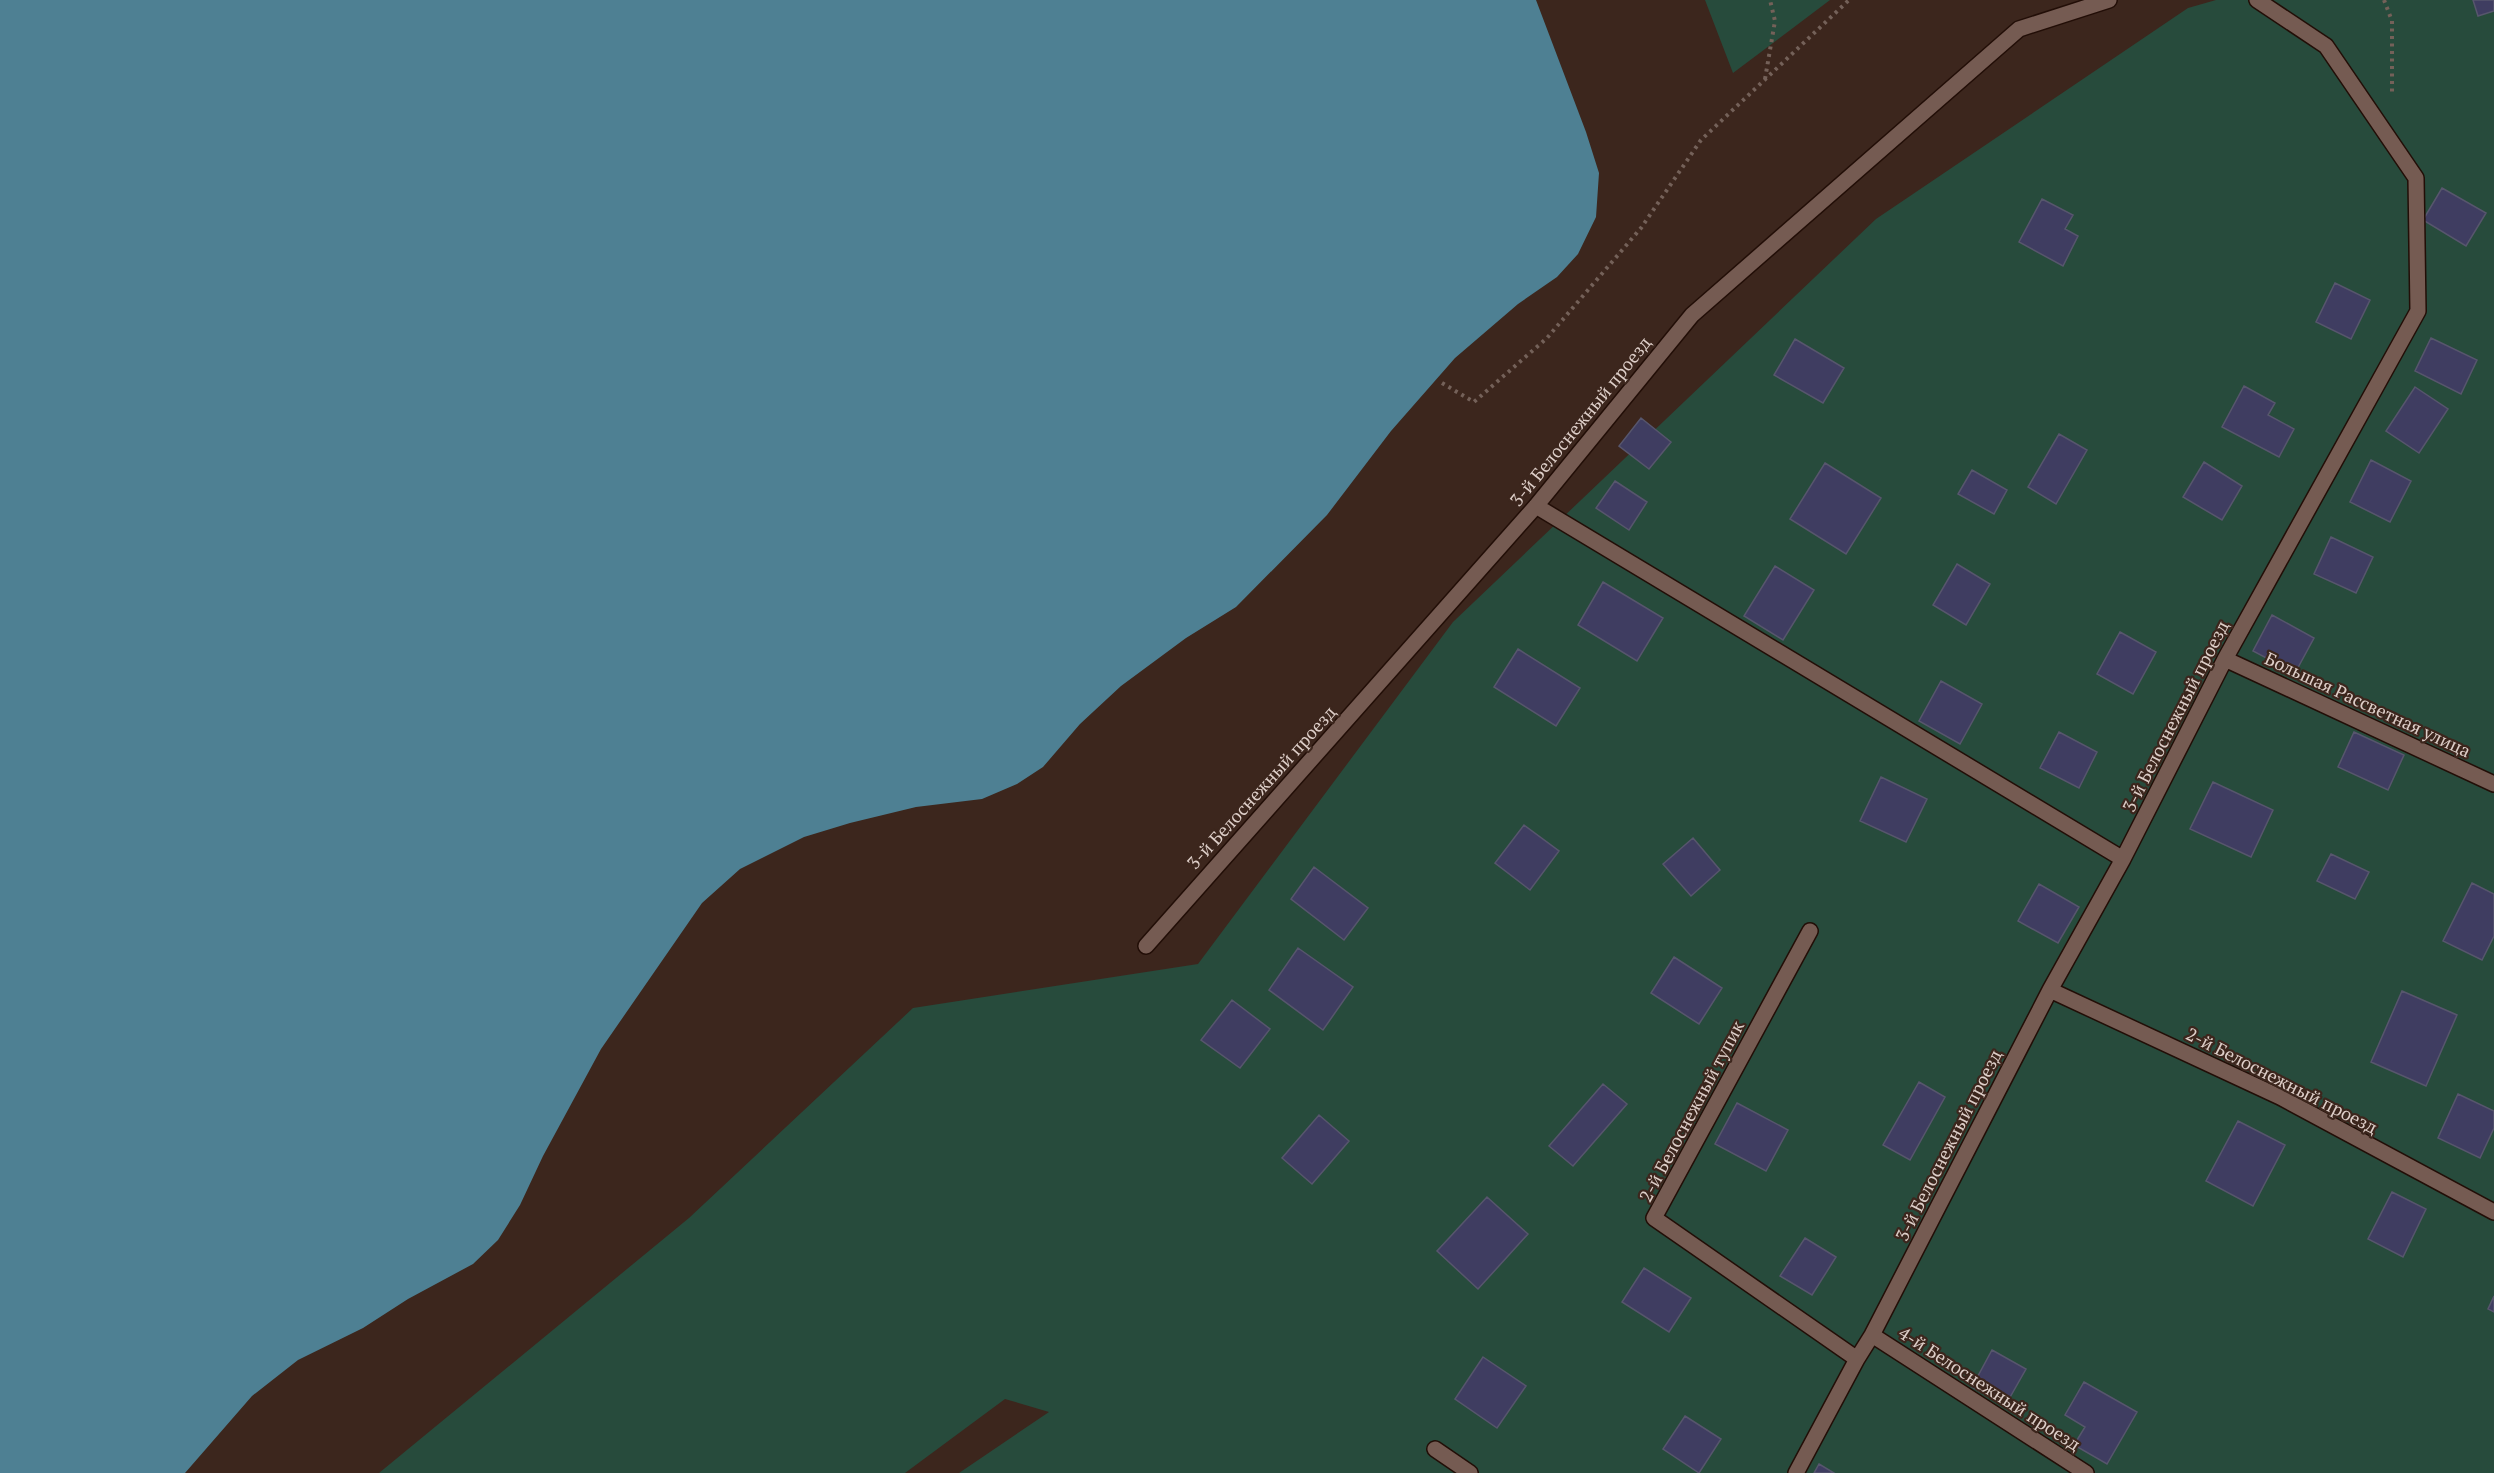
<svg xmlns="http://www.w3.org/2000/svg" width="2494" height="1473" font-family="'PT Serif',serif">
<style>
.green{fill:#274b3c}
.water{fill:#4e8093}
.building{fill:#3f3d61;stroke:#57566d;stroke-width:1.5}
.lines{fill:none;stroke-linecap:round;stroke-linejoin:round}
.minor-casing{stroke:#220e07;stroke-width:18}
.path{stroke:#746159;stroke-width:4;stroke-dasharray:3 4.5;stroke-linecap:butt}
.minor{stroke:#755b52;stroke-width:15}
.labels{text-anchor:middle;dominant-baseline:central;stroke-width:4.5;stroke-linejoin:round;paint-order:stroke}
.street-label{font-size:18px;fill:#ddcec8;stroke:#3c261d}
</style>
<rect width="100%" height="100%" fill="#3c261d"/>
<path class="green" d="M1705,0H1830L1733,73Z
M2216,0H2494V1473H959L1049,1412L1005,1399L905,1473H379L689,1218L913,1008L1198,964L1453,622L1876,219L2188,8Z"/>
<path class="water" d="M0,0H1536L1586,132L1599,173L1596,217L1578,254L1557,277L1518,304L1455,358L1391,431L1327,515L1236,607L1186,638L1121,686L1080,724L1043,767L1017,784L982,799L916,807L850,823L804,837L740,869L702,903L601,1049L543,1156L520,1205L498,1240L473,1264L408,1299L363,1328L298,1360L252,1396L185,1473H0Z"/>
<path class="building" d="M2473,0H2494V11L2478,16Z
M2442,188L2486,213L2466,246L2423,220Z
M2042,199L2073,215L2065,229L2078,236L2063,266L2019,242Z
M2335,283L2370,300L2351,339L2316,322Z
M2431,338L2477,360L2461,394L2415,371Z
M1795,339L1844,368L1823,403L1774,375Z
M2244,386L2275,403L2268,415L2294,429L2279,457L2222,427Z
M2415,387L2448,409L2419,453L2386,431Z
M1641,418L1671,442L1649,469L1619,446Z
M2059,434L2087,450L2056,504L2028,487Z
M2371,460L2411,481L2390,522L2350,502Z
M2204,462L2242,486L2222,520L2183,497Z
M1825,463L1881,498L1846,554L1790,519Z
M1972,470L2007,490L1994,514L1958,494Z
M1615,481L1647,502L1629,530L1596,508Z
M2331,537L2373,557L2356,593L2314,574Z
M1957,564L1990,584L1966,625L1933,605Z
M1775,566L1814,590L1783,640L1744,616Z
M1603,582L1663,618L1637,661L1578,625Z
M2272,615L2314,638L2295,673L2253,651Z
M2120,632L2156,652L2133,694L2097,674Z
M1518,649L1580,688L1556,726L1494,687Z
M1941,681L1982,704L1960,744L1919,721Z
M2059,732L2097,752L2079,788L2040,768Z
M2354,732L2404,755L2388,790L2338,767Z
M1881,777L1927,799L1906,842L1860,821Z
M2213,782L2273,810L2251,857L2190,829Z
M1524,825L1559,851L1530,890L1495,863Z
M1693,838L1720,870L1691,896L1663,864Z
M2331,854L2369,872L2355,899L2317,881Z
M1314,867L1368,908L1344,940L1291,899Z
M2472,883L2494,894V936L2482,960L2443,941Z
M2039,884L2079,907L2058,943L2018,921Z
M1298,948L1353,987L1323,1030L1269,990Z
M1674,957L1722,988L1699,1024L1651,993Z
M2402,991L2457,1015L2426,1086L2371,1062Z
M1232,1000L1270,1029L1240,1068L1201,1040Z
M1919,1082L1945,1097L1910,1160L1883,1145Z
M1603,1084L1627,1104L1573,1166L1549,1146Z
M2458,1094L2494,1111V1128L2480,1158L2438,1138Z
M1737,1103L1788,1130L1766,1171L1715,1144Z
M1319,1115L1349,1141L1312,1184L1282,1158Z
M2238,1121L2285,1145L2253,1206L2206,1181Z
M2392,1192L2426,1209L2403,1257L2368,1239Z
M1487,1197L1528,1234L1478,1289L1437,1251Z
M1805,1238L1836,1257L1812,1295L1780,1276Z
M1644,1268L1691,1298L1669,1332L1622,1302Z
M2494,1296V1312L2488,1309Z
M1992,1350L2026,1369L2005,1406L1972,1387Z
M1483,1357L1526,1386L1497,1428L1455,1399Z
M2084,1382L2137,1412L2107,1464L2074,1445L2085,1427L2065,1415Z
M1685,1416L1721,1439L1699,1473L1663,1449Z
M1819,1464L1834,1473H1814Z"/>
<g class="lines">
<defs>
<path id="minor" d="M1536,506L2123,859
M2225,659L2494,784
M1810,931L1654,1218L1857,1359
M1146,946L1536,506L1692,315L2019,29L2109,0
M2050,990L2280,1097L2494,1212
M1872,1335L2086,1473
M1435,1449L1470,1473
M1796,1473L1857,1359L1872,1335L2050,990L2123,859L2225,659L2418,311L2416,178L2326,46L2257,0"/>
</defs>
<use href="#minor" class="minor-casing"/>
<path class="path" d="M2384,0L2392,21V93
M1765,79L1775,21L1770,0
M1442,383L1474,402L1547,338L1641,228L1701,140L1849,0"/>
<use href="#minor" class="minor"/>
</g>
<g class="labels">
<g class="street-label">
<text transform="translate(1580 421) rotate(-51)">3-й Белоснежный проезд</text>
<text transform="translate(2368 704) rotate(25)">Большая Рассветная улица</text>
<text transform="translate(2175 716) rotate(-63)">3-й Белоснежный проезд</text>
<text transform="translate(1261 787) rotate(-48)">3-й Белоснежный проезд</text>
<text transform="translate(2282 1080) rotate(27)">2-й Белоснежный проезд</text>
<text transform="translate(1691 1111) rotate(-62)">2-й Белоснежный тупик</text>
<text transform="translate(1948 1145) rotate(-63)">3-й Белоснежный проезд</text>
<text transform="translate(1990 1388) rotate(33)">4-й Белоснежный проезд</text>
</g>
</g>
</svg>
